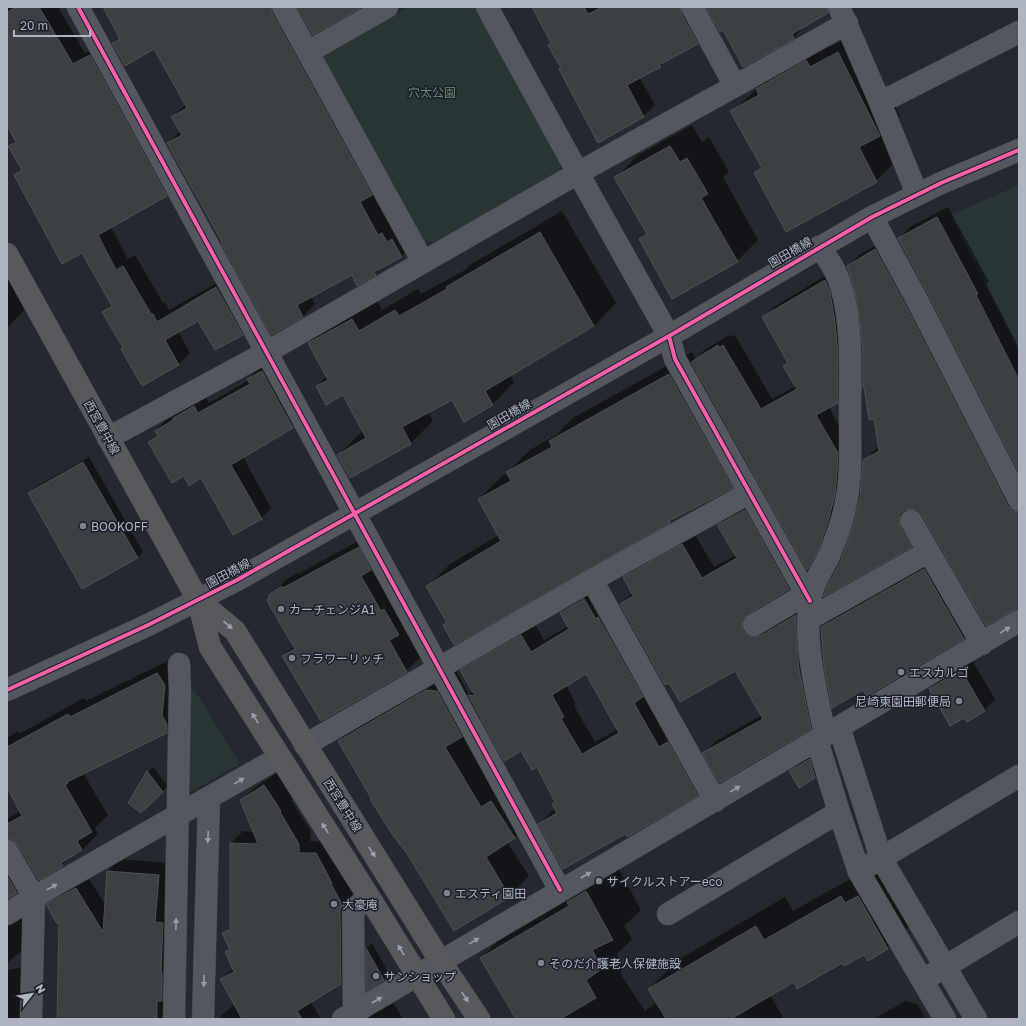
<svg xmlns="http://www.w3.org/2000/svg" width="1026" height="1026" font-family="'Golos Text','Noto Sans JP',sans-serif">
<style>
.green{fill:#273537}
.shadow{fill:#0007;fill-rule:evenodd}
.building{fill:#3c3f44;stroke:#4d5057;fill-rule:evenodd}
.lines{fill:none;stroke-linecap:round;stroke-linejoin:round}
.minor-casing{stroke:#414349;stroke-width:23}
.major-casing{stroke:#42454c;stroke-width:23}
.minor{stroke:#54575e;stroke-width:22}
.major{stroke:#57595f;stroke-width:22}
.cycleway-casing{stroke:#1a1f29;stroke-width:6}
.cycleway{stroke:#f560ab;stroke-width:4}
.oneway{fill:#9da2ad}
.oneway2{fill:#989da8}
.poi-dot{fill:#7e838e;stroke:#1a1f29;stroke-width:1.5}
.labels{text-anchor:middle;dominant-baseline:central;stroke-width:3;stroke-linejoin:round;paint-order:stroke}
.park-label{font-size:12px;fill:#698e75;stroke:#1a1f29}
.street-label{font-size:12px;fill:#aeb4c1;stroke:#1a1f29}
.poi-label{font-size:12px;fill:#aeb4c1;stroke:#1a1f29;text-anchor:start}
</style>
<rect width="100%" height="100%" fill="#25282f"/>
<path class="green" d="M408,7H477L562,163L557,173L433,243L423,240L324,62V55Z
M1019,185V353L950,215Z
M194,689L240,764L189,793V695Z"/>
<path class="shadow" d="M7,7H62L59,9L85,53L102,44L178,184L166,195L111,227L128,259L135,255L163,303L165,302L169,310L229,276L254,322L242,334L198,320L178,331L190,353L178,365L122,349L124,347L103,312L112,304L83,251L15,175L22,168L9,146L16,139L7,123Z
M104,7H287L413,245L402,256L383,267L375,274H352L311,297L315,304L303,316L272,334L223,242L168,143L180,131L172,117L186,104L155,48L113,43L120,36Z
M533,7H674L678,15L692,7L708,32L697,43L666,60L660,66L639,77L655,105L644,116L562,68L551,43Z
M707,7H832L827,12L804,27L793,38L723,29Z
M858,33L900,116L882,133L896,161L876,181L756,173L762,166L732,112L777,69L826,41L830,47Z
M692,125L702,142L709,137L729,172L723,177L758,240L737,261L641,239L647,232L616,178L637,156Z
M948,207L989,282L986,284L1019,348V470L929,294L899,238L910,227Z
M562,211L616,303L594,326L510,375L514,382L492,405L452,398L428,412L433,421L411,443L350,477L338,455L363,431L344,394L317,386L327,376L309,343L331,321L375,297L382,310L418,289L421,294L465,270L470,265Z
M887,239L1019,495V606L918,510L910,508L909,510L911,516L922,535L911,546L842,561L855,523L861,498L864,461L875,450L879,447L864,352L861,319L855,286L848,267L859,255Z
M836,269L848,391L837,402L829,407L848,442L846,482L818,558L807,569L751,468L732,487L672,519L669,522L444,625L448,622L427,587L450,564L499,535L479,499L502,476L507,473L530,450L556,435L573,418L692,352L696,359L703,351L729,335L730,337L735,335L772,399L796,386L784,366L788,362L763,318L774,307Z
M7,272L32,302L7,328Z
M273,361L303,416L292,427L243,457L271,508L261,519L202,477L184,475L149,442L158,434L156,431L166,420L180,412L184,408L205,396L209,403L249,380L248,379L259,369Z
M89,457L143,552L138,557L82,588L29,494L34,488Z
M757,498L801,577L789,589L754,609L753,613L807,604L823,716L810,728L704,753L716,741L762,715L736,669L621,604L632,593L624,577L636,565L694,533L714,567L736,555L718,525L730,513Z
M373,533L421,657L406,671L322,720L283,656L295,645L271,594L286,580L296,573L298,574Z
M936,557L976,626L964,638L867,695L822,627L834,615Z
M597,587L710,782L697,795L626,833L539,824L552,811L556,809V801L537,766L521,749L481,717L467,731L511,782L534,818L514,838L507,842L529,876L509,896L373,798L339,741L358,721L446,671L457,672L469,695L473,691L462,670L474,658L534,623L544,640L568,626L561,613L574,600ZM586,673L618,729L595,742L574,706L576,704L566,685Z
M174,658L182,716L166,733L83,773L108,815L95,828L98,834L82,850L73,855L62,865L19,844L14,839H11L32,876L16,892L11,896L10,898L12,905L17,909L36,936L19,953L7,963V819L20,811L7,785V738L18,731L19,734L84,698L86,701Z
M972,660L995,699L984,710L965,717L930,689L941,678Z
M821,749L826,766L815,777L799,786L790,771L801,760Z
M153,767L168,786L141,812L148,772Z
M277,773L292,799L291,800L311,832L310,841L328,842L353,892L352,897L353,971L341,983L310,1001L321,1019H221L220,1017L235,1004L222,979L233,968L227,952L230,948L223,933L231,926V843L243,831L255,832L241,800L254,788Z
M120,859L170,863L168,1019H56V1015L58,1013L60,920L48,905L59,893L88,877L106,906L108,871Z
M615,862L641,910L624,926L632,939L617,954L624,968L620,973L645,1011L657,1002L649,989L678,960L785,897L793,911L870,868L874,875L887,868L917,919L887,948L868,959L865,953L794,981L770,995L784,1019H518L481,958L510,929Z
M372,943L389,974L383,980L367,989V948Z
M26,967L27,1019H7V970Z
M906,1001L918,1005L926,1019H873Z
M393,1002L403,1019H363Z"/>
<path class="building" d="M17,7H39L73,64L90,55L167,196L98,235L116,270L123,266L151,314H153L157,322L216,287L243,335L215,350L198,321L165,340L179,365L142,386L121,349L123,348L102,312L112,306L82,253L62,264L14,175L22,170L8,146L16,142L7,125V12Z
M103,7H271L272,13L372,195L360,202L378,235L382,233L387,242L392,239L402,257L374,272L376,275L357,286L352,275L297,305L303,317L271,335L221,243L222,242L167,143L182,135L171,117L187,108L154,49L125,66L112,43L119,40L118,38L119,37Z
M297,7H362L313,35Z
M532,7H584L588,14L603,7H680L681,13L698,44L659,65L661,67L627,85L644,117L598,143L559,69L561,68L548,45L551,43Z
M706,7H827L828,13L792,34L794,39L743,67L723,30L720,32Z
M838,52L880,136L859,147L877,182L786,232L754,173L762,168L730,111L759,95L756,89L806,60L810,67Z
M670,146L680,162L687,158L708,194L701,198L738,262L672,299L639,239L647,234L614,177Z
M937,217L978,294L976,295L1019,380V472L928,294L898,238Z
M540,232L594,326L485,391L493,405L464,422L452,400L402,427L411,444L350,478L337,455L366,438L343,395L326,405L316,386L328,380L308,343L352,319L359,331L395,310L399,316L447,289L446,287Z
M875,249L906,306L1008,506L1013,511L1019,512V607L986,626L922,515L918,510L911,509L905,510L900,514L899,521L900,527L912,547L823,597L829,583L841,561L854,523L860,497L863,460L879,451L874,419L869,420L864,387L863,388V352L860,319L854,286L847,266Z
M825,280L830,292L835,322L838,353V403L816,415L838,453L837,472L835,494L828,522L818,551L807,570L691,362L718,345L719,348L723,345L761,409L797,389L783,366L788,363L762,317Z
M262,371L293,428L231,465L262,519L233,535L201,478L189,486L184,476L172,483L148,442L158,436L155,431L173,420V418L194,406L198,413L250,384L247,379Z
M669,374L733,488L669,521L670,523L454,645L443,625L447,623L426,586L501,541L478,499L511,481L506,472L552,447L549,441Z
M83,462L138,558L82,589L28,493Z
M745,510L789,589L747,615L743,619L742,626L743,631L748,636L755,637L760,636L796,615V634L799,670L811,729L719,783L702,753L763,719L735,671L680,702L669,683L665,685L620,604L633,596L623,577L682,544L702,578L737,558L717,525Z
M359,547L371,570L361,576L381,611L384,609L399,635L389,640L407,672L321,721L282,656L295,649L267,601L270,594L282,586L283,588Z
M924,569L964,639L866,696L863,690L832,708L824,666L821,627Z
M584,599L596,619L598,617L643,697L634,703L659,747L668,742L698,796L627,837L625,834L563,869L538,824L557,813L552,804L555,802L537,767L532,770L521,751L504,761L468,695L475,696L460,670L521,635L531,652L569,629L560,613ZM586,674L619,733L582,754L561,719L564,717L552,695Z
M961,670L985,711L967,722L964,718L950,726L929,689Z
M157,673L163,682L165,686L162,715L167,725V733L67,782L68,783L65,785L92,832L77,841L82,850L61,863L63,866L39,880L18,845L13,840L7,839V824L22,816L7,787V747L68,714L70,717Z
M426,690L437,691L462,737L445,747L481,807L491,801L515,838L486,857L510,897L454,931L408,855L392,834L370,799L371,798L338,741Z
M810,759L815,778L799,788L789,771Z
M147,771L163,792L141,813L128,803Z
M264,785L281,811L280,812L299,844V853H316L332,883L331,884L342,904L340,910L341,984L297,1011L302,1019H242L220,979L234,972L225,951L230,950L222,933L230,929V843L258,844L240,800Z
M107,871L159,875L155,922L163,923L161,972H162V1001H157V1019H57L59,922L57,924L46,904L76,888L103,932Z
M7,876L17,893L7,899Z
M586,891L613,940L592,950L603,968L586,980L596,998L560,1019H516L480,958L569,906L567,902Z
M841,896L845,903L858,896L888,949L868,961L864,955L844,966L842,963L797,989L794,982L731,1019H666L648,989L756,926L764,940Z
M366,948L384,980L366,991Z"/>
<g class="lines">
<defs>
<path id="minor" d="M78,7L560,890
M283,7L423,262
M487,7L578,173L669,336L675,359L810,601
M692,7L735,86L847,23
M839,7L879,100L917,194
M308,52L387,7
M879,100L893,96L1019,32
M872,217L917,300L1019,500
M819,247C830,261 837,272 842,289C853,331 850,374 850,416C850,446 852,477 845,507C842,524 835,540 829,556C822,570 812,584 810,600C803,641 817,695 825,735
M108,438L267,352L578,173L735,86
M911,521L982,644
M592,580L715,801
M809,619L928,552
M754,625L806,594
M7,690L148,625L237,580L669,336L872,217L941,183L1019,150
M839,727L881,858L976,1019
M817,740L839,812L859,872L945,1019
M305,745L592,580L749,493
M7,851L34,897L31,1019
M868,866L1019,776
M7,914L34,897L280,757
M668,914L839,812
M933,974L1019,922
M354,1013L353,910L369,897
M174,1019L180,689L179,664
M203,1019L209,798
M343,1019L1019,621"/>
<path id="major" d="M7,254L198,600L210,647L369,897L444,1019
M198,600L235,631L441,962L479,1019"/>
</defs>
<use href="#minor" class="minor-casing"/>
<use href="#major" class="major-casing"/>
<use href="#minor" class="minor"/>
<use href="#major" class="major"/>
<defs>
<path id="cycleway" d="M78,7L560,890
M669,336L675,359L810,601
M7,690L148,625L237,580L669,336L872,217L941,183L1019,150"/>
</defs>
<use href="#cycleway" class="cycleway-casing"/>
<use href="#cycleway" class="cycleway"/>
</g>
<defs><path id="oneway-solid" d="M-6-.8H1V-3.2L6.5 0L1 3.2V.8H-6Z"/></defs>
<g class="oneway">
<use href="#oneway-solid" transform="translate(228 625) rotate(40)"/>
<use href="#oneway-solid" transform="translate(255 718) rotate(-122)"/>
<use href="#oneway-solid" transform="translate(325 828) rotate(-122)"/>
<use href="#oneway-solid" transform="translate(372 852) rotate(58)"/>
<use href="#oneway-solid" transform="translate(401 950) rotate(-121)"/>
<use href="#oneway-solid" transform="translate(465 997) rotate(57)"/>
</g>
<g class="oneway2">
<use href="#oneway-solid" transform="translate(1005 630) rotate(-31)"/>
<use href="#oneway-solid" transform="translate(239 781) rotate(-31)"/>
<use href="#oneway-solid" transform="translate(735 789) rotate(-31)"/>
<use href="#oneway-solid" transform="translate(208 837) rotate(92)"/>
<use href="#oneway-solid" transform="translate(586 875) rotate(-30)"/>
<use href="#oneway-solid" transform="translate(52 887) rotate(-29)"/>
<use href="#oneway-solid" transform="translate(176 924) rotate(-89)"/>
<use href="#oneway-solid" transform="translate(474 941) rotate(-31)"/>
<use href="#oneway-solid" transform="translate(204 981) rotate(92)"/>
<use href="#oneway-solid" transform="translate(377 1000) rotate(-30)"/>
</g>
<g class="poi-dot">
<circle cx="83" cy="526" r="4"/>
<circle cx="281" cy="609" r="4"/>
<circle cx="292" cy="658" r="4"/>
<circle cx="901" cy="672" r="4"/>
<circle cx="959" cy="701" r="4"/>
<circle cx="599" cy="881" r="4"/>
<circle cx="447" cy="893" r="4"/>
<circle cx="334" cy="904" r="4"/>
<circle cx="541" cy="963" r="4"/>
<circle cx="376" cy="976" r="4"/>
</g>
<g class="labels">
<g class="park-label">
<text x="432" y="92">穴太公園</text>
</g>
<g class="street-label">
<text transform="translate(790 252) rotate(-30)">園田橋線</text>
<text transform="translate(509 414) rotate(-30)">園田橋線</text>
<text transform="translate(102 427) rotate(61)">西宮豊中線</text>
<text transform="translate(228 573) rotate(-28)">園田橋線</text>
<text transform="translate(343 805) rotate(58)">西宮豊中線</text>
</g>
<g class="poi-label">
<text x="91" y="526">BOOKOFF</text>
<text x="289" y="609">カーチェンジA1</text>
<text x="300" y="658">フラワーリッチ</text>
<text x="909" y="672">エスカルゴ</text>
<text x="951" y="701" text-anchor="end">尼崎東園田郵便局</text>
<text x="607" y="881">サイクルストアーeco</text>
<text x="455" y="893">エスティ園田</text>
<text x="342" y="904">大豪庵</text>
<text x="549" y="963">そのだ介護老人保健施設</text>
<text x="384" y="976">サンショップ</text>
</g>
</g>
<rect width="1026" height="1026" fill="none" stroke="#aeb4c1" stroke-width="16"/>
<g transform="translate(32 994) rotate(59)" stroke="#1a1f29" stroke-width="3" paint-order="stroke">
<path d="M0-3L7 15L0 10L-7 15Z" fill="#aeb4c1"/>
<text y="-6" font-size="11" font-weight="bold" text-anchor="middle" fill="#aeb4c1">N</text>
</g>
<path d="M14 30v6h76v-6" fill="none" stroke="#aeb4c1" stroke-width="2"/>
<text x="20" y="30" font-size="12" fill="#aeb4c1" stroke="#1a1f29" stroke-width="3" paint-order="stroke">20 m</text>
</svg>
